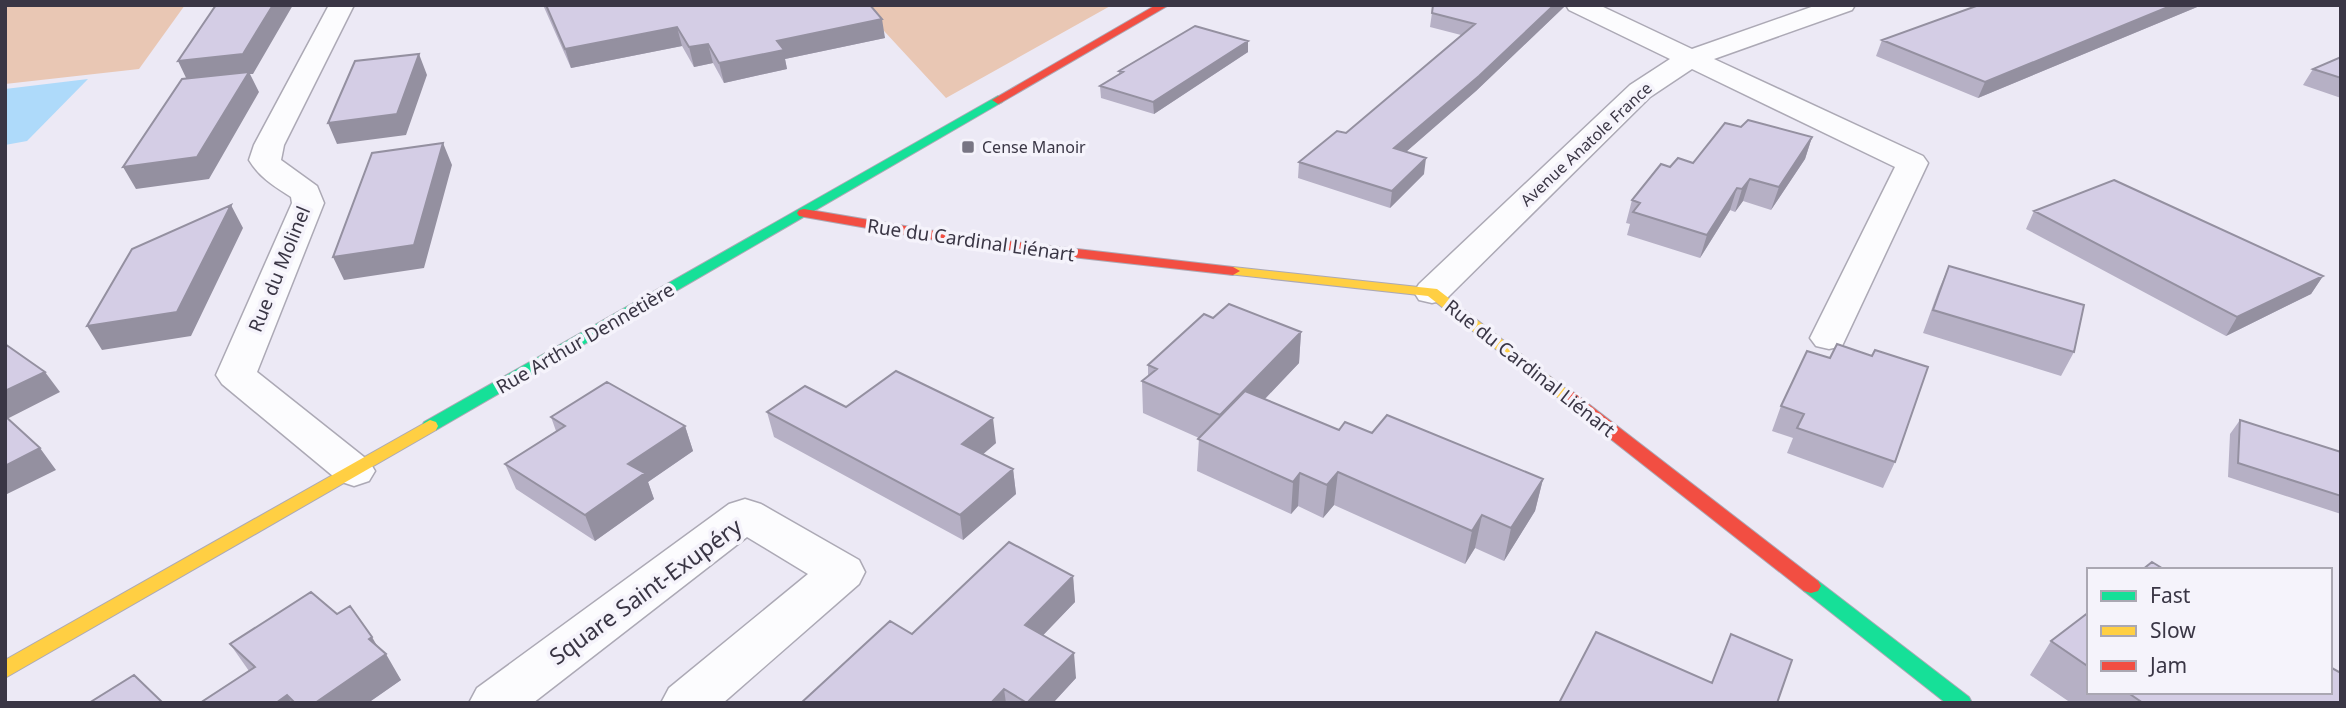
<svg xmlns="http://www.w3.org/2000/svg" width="2346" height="708" font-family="'Noto Sans',sans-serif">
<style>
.green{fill:#e9c7b4}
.water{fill:#aedafa}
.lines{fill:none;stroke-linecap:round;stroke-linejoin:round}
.street-casing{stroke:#aca9b5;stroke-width:3}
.fast-casing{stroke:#aca9b5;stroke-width:2}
.slow-casing{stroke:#aca9b5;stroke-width:2}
.jam-casing{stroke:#aca9b5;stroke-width:2}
.street{fill:#fcfcfe;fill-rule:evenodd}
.fast{fill:#16e098;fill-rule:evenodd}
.slow{fill:#ffcf43;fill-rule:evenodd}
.jam{fill:#f24e42;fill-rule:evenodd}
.wall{fill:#b6b0c5}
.shaded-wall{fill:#9490a0}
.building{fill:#d4cde5;stroke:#9490a0;stroke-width:2}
.poi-dot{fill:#787583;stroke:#f5f3fb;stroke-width:2.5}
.labels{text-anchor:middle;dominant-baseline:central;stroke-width:7;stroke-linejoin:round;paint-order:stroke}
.far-street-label{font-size:16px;fill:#3a3645;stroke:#f5f3fb}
.far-poi-label{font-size:16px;fill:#3a3645;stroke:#f5f3fb;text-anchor:start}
.street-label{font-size:19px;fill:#3a3645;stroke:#f5f3fb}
.near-street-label{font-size:23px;fill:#3a3645;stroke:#f5f3fb}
</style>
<rect width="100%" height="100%" fill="#ece9f5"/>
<path class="green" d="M5,5H185L139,69L5,84Z
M860,5H1112L946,98Z"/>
<path class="water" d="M88,79L27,141L5,145V89Z"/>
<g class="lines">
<defs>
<path id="street" d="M329,5H354L284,145L281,160L317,186L324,203L257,372L369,461L375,471L369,481L354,486L339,481L222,384L216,375L292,203L291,197C274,186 260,178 249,160L254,145Z
M1566,5H1599L1692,49L1817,5H1855L1852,10L1714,59L1923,156L1928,163L1842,346L1829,349L1816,346L1810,338L1895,167L1692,69L1650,97L1445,300L1432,303L1419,300L1414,292L1419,284L1630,85L1670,59L1569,10Z
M745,499L761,504L859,560L865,572L859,584L723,703H661L669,688L808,574L747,537L533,703H469L477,688L729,504Z"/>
<path id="fast" d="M998,96L1004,100L1002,102L436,430H424L422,426L424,422Z
M1811,579L1818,581L1969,697L1972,703H1946L1804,591L1801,586L1804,581Z"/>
<path id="slow" d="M1233,267L1437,289L1575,396L1567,401L1561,400L1428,296L1228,274L1226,271L1228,268Z
M430,420L436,422L438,426L436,430L5,678V660Z"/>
<path id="jam" d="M1156,5H1169L1002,102L998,104L992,100Z
M804,209L964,236L1233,267L1240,271L1233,275L964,245L799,216L797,213L799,210Z
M1567,391L1573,392L1818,581L1821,586L1818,591L1811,593L1804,591L1561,400L1559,396Z"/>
</defs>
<use href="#street" class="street-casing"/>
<use href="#fast" class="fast-casing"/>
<use href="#slow" class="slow-casing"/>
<use href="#jam" class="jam-casing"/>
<use href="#street" class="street"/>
<use href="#fast" class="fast"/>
<use href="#slow" class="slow"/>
<use href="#jam" class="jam"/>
</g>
<path class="wall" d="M543,5H870L885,38L785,59L787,69L724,83L713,63L694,67L682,46L571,68Z
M1433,5H1564V7L1476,91L1406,152L1424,174L1390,208L1298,178L1299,162L1346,133L1461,35L1430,27Z
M1979,5H2202L1978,98L1876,56L1882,40Z
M1248,41V52L1154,114L1101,98L1100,86L1119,75V71Z
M2341,57V98L2303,85L2313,69Z
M1741,127L1812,137L1805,159L1771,210L1743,201L1735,212L1730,210L1700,258L1627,235L1630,224L1626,223L1632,200L1670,167L1693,163Z
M2034,211L2323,276L2311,294L2226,336L2026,229Z
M1949,266L2074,352L2061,376L1923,333L1939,289Z
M1213,318L1301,332L1299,363L1265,399L1339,430L1372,433L1543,479L1535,511L1504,561L1475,548L1465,564L1334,505L1323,518L1298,506L1291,514L1197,471L1199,438L1143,413L1142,381L1148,377V365Z
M1807,351L1895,462L1883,488L1787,453L1793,438L1772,431L1781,406Z
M846,407L996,443L983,454L1013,469L1016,494L963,540L774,437L767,412Z
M551,417L685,426L693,451L648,482L654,499L595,541L516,489L505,464L556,431Z
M2240,420L2341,452V514L2228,477L2230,434Z
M1073,576L1075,602L1043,635L1076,678L1053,703H801L912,634Z
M2089,612V692H2330L2341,703H2071L2030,675L2051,641Z
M230,644L376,646L401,680L368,703H200L249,671Z"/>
<path class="shaded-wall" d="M273,5H293L253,74H250L259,92L209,179L136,189L123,167L188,82L178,61Z
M1554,5H1564V7L1476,91L1392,164L1394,148Z
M2173,5H2202L1978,98L1985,82Z
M882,19L885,38L785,59L787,69L724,83L719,63L777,41Z
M677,27L682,46L571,68L565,49Z
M1248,41V52L1154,114L1153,102Z
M708,44L713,63L694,67L689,47Z
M419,54L427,75L406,135L337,144L328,123Z
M1812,137L1805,159L1771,210L1779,187Z
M443,143L452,165L424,268L344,280L333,257Z
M1426,158L1424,174L1390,208L1392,191Z
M1750,179L1743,201L1735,212L1742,189Z
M1737,188L1730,210L1700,258L1707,235Z
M231,205L243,228L191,336L102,350L87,326Z
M2323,276L2311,294L2226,336L2237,317Z
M1301,332L1299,363L1219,447L1220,415Z
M45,372L60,392L5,420V391Z
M993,418L996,443L966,469L962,444Z
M685,426L693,451L648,482L654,499L595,541L585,515L628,464Z
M40,448L56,470L5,495V466Z
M1013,469L1016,494L963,540L960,515Z
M1338,472L1334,505L1323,518L1327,485Z
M1300,473L1298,506L1291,514L1293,482Z
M1543,479L1535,511L1504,561L1511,528Z
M1482,515L1475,548L1465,564L1472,531Z
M1073,576L1075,602L1028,651L1025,625Z
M372,637L383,656L386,654L401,680L368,703H315L369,639Z
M1074,653L1076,678L1053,703H1027Z
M1004,689L1006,703H991Z
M287,695L292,703H276Z"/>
<path class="building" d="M216,5H273L243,54L178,61Z
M546,5H870L882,19L777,41L784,50L719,63L708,44L689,47L677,27L565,49Z
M1433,5H1554L1479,76L1394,148L1426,158L1392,191L1299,162L1337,131L1346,133L1475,24L1432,13Z
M1979,5H2173L1985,82L1882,40Z
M1195,26L1248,41L1153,102L1100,86L1123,72L1119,71Z
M419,54L397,114L328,123L355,61Z
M2341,57V78L2313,69Z
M249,72L197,157L123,167L182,79Z
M1748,120L1812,137L1779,187L1750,179L1742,189L1737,188L1707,235L1633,212L1640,203L1632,200L1661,164L1670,167L1678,158L1693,163L1725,123L1741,127Z
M443,143L414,245L333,257L372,153Z
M2114,180L2323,276L2237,317L2034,211Z
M231,205L177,312L87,326L132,249Z
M1949,266L2084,305L2074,352L1933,310Z
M1229,304L1301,332L1220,415L1142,381L1157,369L1148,365L1204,314L1213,318Z
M5,344L45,372L5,391Z
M1837,344L1872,356L1875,350L1928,367L1895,462L1797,428L1804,414L1781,406L1807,351L1830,358Z
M896,371L993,418L962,444L1013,469L960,515L767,412L805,386L846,407Z
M607,382L685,426L628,464L645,473L585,515L505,464L565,426L551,417Z
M1245,391L1339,430L1345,422L1372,433L1387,415L1543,479L1511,528L1482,515L1472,531L1338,472L1327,485L1300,473L1293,482L1198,439Z
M5,416L40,448L5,466Z
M2240,420L2341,452V496L2238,463Z
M1009,542L1073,576L1025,625L1074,653L1027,703L1004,689L991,703H801L890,621L912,634Z
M2152,562L2165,570H2142Z
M311,592L337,614L350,606L372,637L369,639L386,654L315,703H295L287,695L276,703H200L255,667L230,644Z
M2089,612V667L2051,641Z
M1596,632L1712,683L1731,634L1792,660L1777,703H1559Z
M2330,667L2341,673V703H2143L2127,692H2330Z
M134,675L163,703H89Z"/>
<rect class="poi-dot" x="961" y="140" width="14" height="14" rx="3.5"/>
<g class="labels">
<g class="far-street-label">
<text transform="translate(1586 144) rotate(-43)">Avenue Anatole France</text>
</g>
<g class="far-poi-label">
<text x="982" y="147">Cense Manoir</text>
</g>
<g class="street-label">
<text transform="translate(971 240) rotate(8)">Rue du Cardinal Liénart</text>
<text transform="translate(279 269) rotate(-68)">Rue du Molinel</text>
<text transform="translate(585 338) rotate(-30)">Rue Arthur Dennetière</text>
<text transform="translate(1530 368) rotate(38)">Rue du Cardinal Liénart</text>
</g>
<g class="near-street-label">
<text transform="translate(645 591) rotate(-36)">Square Saint-Exupéry</text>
</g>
</g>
<rect width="2346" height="708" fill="none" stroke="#3a3645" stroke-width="14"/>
<rect x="2087" y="568" width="245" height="126" fill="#f5f3fb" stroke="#aaa7b2" stroke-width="2"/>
<rect x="2101" y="591" width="35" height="10" fill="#16e098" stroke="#aaa7b2" stroke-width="2"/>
<text x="2150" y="603" font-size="21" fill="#3a3645">Fast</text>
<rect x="2101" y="626" width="35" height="10" fill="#ffcf43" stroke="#aaa7b2" stroke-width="2"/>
<text x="2150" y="638" font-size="21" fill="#3a3645">Slow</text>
<rect x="2101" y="661" width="35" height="10" fill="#f24e42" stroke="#aaa7b2" stroke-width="2"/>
<text x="2150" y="673" font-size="21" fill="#3a3645">Jam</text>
</svg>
